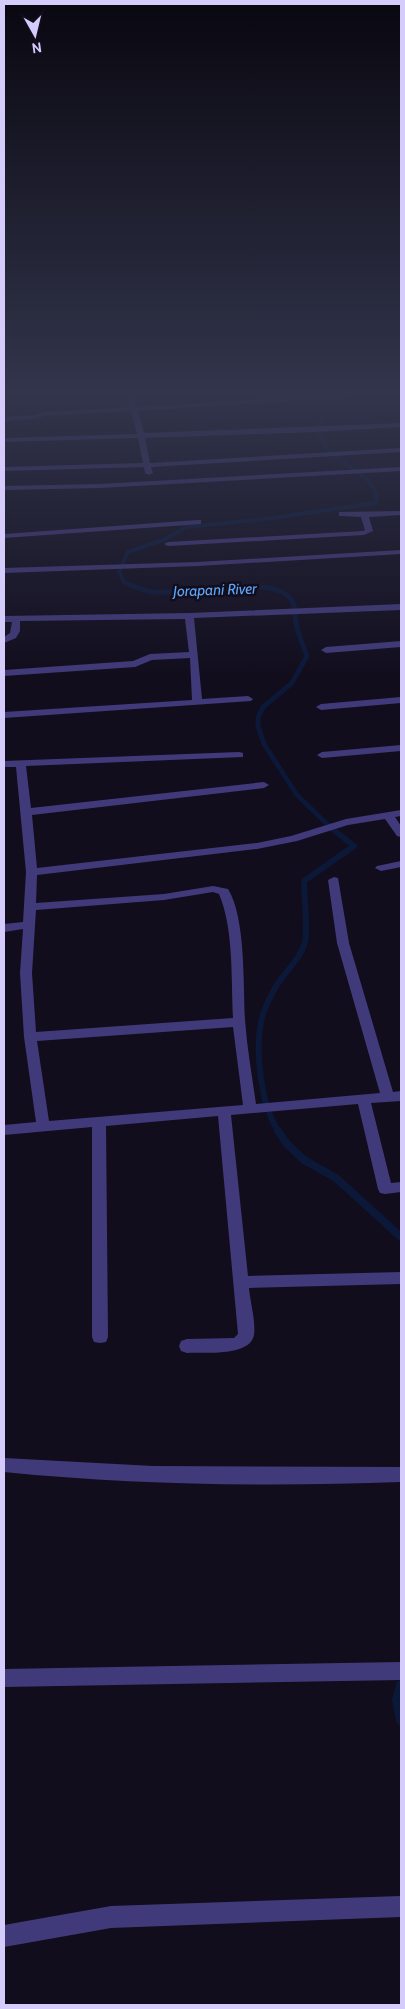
<svg xmlns="http://www.w3.org/2000/svg" width="405" height="2009" font-family="Cabin,sans-serif">
<style>
.lines{fill:none;stroke-linecap:round;stroke-linejoin:round}
.stream-far4{stroke:#0b1838;stroke-width:4}
.stream-far3{stroke:#0b1838;stroke-width:5}
.stream-far2{stroke:#0b1838;stroke-width:6}
.stream-far1{stroke:#0b1838;stroke-width:8}
.stream{stroke:#0b1838;stroke-width:10}
.minor{fill:#413a7a;fill-rule:evenodd}
.labels{text-anchor:middle;dominant-baseline:central;stroke-width:5;stroke-linejoin:round;paint-order:stroke}
.water-label{font-size:15px;font-style:italic;fill:#5fa6f7;stroke:#110d1d}
</style>
<rect width="100%" height="100%" fill="#110d1d"/>
<g class="lines">
<path class="stream-far4" d="M132,586L124,582L119,571L128,552L163,540L187,527L265,519L376,503C380,480 352,470 337,458C328,450 323,441 317,430L328,408L299,401L288,396"/>
<path class="stream-far3" d="M130,585C137,588 144,591 152,592C182,595 270,574 290,598C295,603 295,610 295,616C296,630 302,643 307,656L292,683L263,707L258,718V726L264,744L297,795L330,827"/>
<path class="stream-far2" d="M279,1132C261,1106 255,1053 261,1022C263,1012 269,999 274,990C282,974 300,961 305,942C308,930 304,895 304,881L354,846L329,826"/>
<path class="stream-far1" d="M278,1131L287,1144L304,1160L336,1178L401,1237"/>
<path class="stream" d="M401,1685L397,1700L401,1720"/>
<path class="minor" d="M127,396H133L136,407L318,396H351L348,398L138,411L144,433L401,423V427L316,432L145,438L150,463L401,448V452L151,467L153,473L149,475L145,473L144,467L4,471V467L143,463L138,438L4,442V438L137,434L131,411L45,416L33,419L4,421V417L33,415L45,412L130,407Z
M401,467V471L100,488L4,490V486L100,484Z
M401,511V515L369,517L373,531L364,535L168,546L164,544L168,542L363,531L365,530L361,517L342,516H339V512Z
M198,520H201V524L4,538V534Z
M401,550V554L198,566L4,573V568L198,562Z
M401,604V610L194,618L202,699L248,696L253,699L251,701L4,718V712L192,700L190,658L152,660L135,667L4,676V670L133,661L150,654L189,652L185,619L20,621V631L16,638L4,643V637L10,633L12,622H4V616L189,613Z
M401,641V647L326,653L321,650L326,647Z
M401,697V703L321,710L316,707L321,704Z
M401,745V751L322,758L317,755L322,752Z
M239,752L243,753V757L26,766L31,808L264,782L269,785L264,788L32,815L37,868L257,843L291,836L346,819L401,810V816L395,817L401,826V837L397,836L385,819L348,825L297,841L257,849L37,875L36,903L164,894L213,886L228,889C246,918 243,985 245,1020C247,1048 252,1076 256,1104L380,1093L337,943L328,880L334,877L338,878L349,943L393,1092L401,1091V1101L371,1103L391,1183L401,1182V1192L385,1194L380,1193L378,1189L358,1104L231,1115L248,1276L401,1272V1284L249,1288C250,1301 256,1322 254,1335C250,1357 204,1352 187,1353L181,1351L179,1346L181,1341L187,1339L234,1338L238,1334L218,1116L106,1126L108,1337L106,1342L100,1343L94,1342L92,1337V1127L4,1135V1125L36,1122L24,1037L20,973L23,929L4,932V924L23,922L26,872L16,767H4V761ZM213,892L219,894C234,929 231,980 233,1018L36,1032L32,973L36,910L164,900ZM233,1027L243,1105L49,1121L37,1041Z
M401,861V867L381,871L375,868L377,866Z
M4,1458L153,1466L401,1467V1482C271,1487 133,1485 4,1472Z
M401,1662V1680L4,1687V1669Z
M401,1896V1917L111,1928L4,1947V1925L111,1906Z"/>
</g>
<linearGradient id="sky" x2="0" y2="1"><stop stop-color="#090710"/><stop offset="0.58" stop-color="#32354c"/><stop offset="1" stop-color="#32354c" stop-opacity="0"/></linearGradient>
<rect width="405" height="677" fill="url(#sky)"/>
<g class="labels">
<g class="water-label">
<text transform="translate(215 590) rotate(-2)">Jorapani River</text>
</g>
</g>
<rect width="405" height="2009" fill="none" stroke="#d5ccfc" stroke-width="10"/>
<g transform="translate(35 35) rotate(172)" stroke="#110d1d" stroke-width="4" paint-order="stroke">
<path d="M0-4L9 19L0 12L-9 19Z" fill="#d5ccfc"/>
<text y="-8" font-size="14" font-weight="bold" text-anchor="middle" fill="#d5ccfc">N</text>
</g>
</svg>
